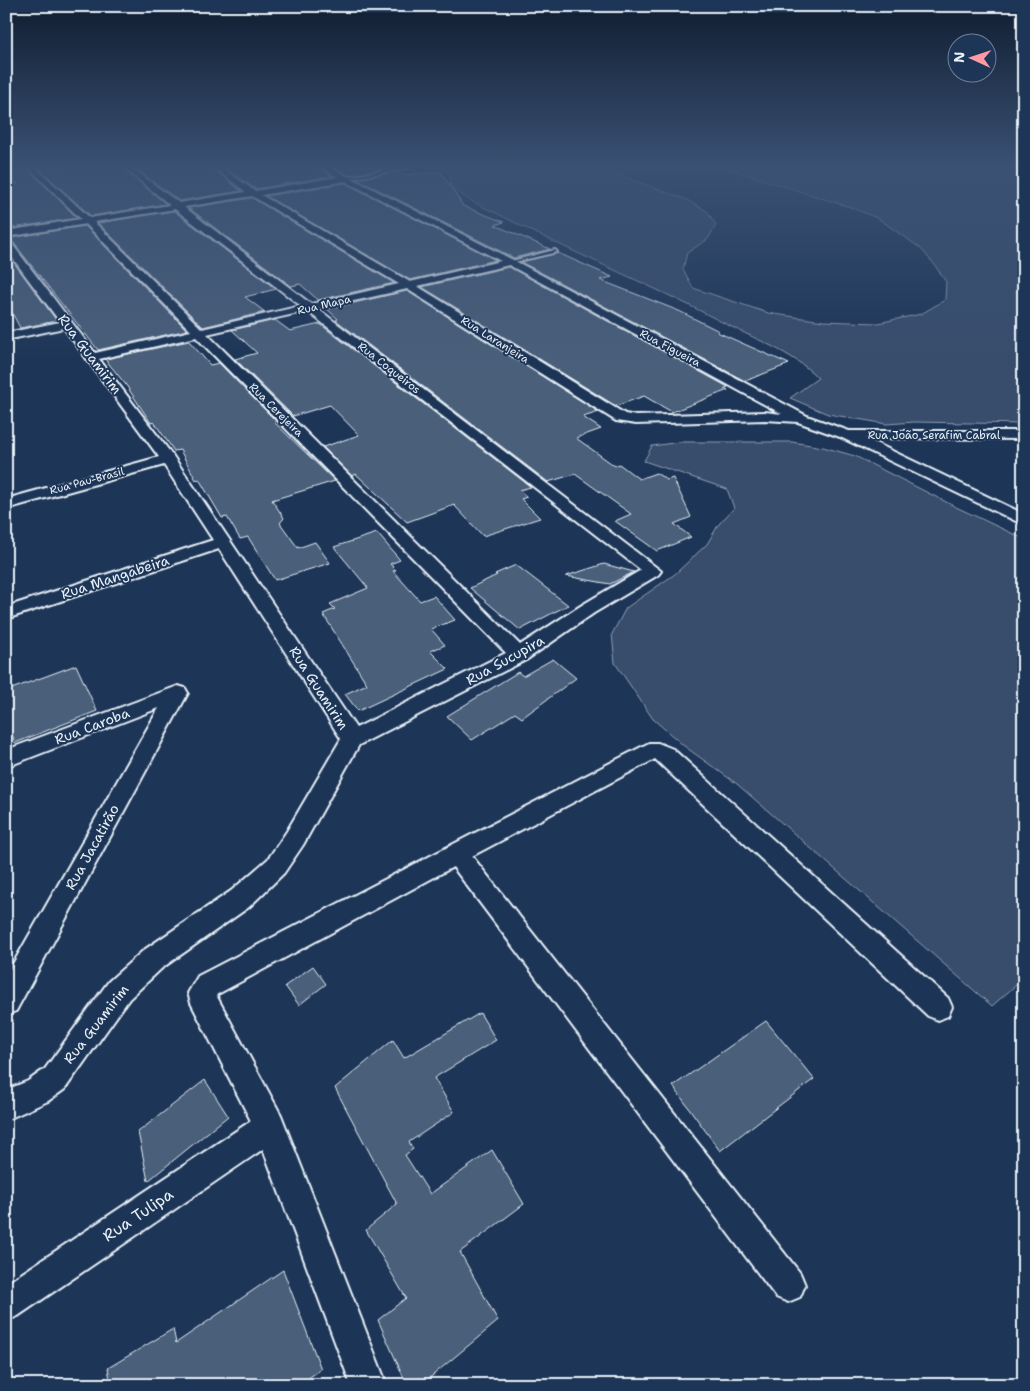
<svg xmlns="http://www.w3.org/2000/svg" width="1030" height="1391" font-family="'Shantell Sans',sans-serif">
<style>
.green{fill:#374d6c;stroke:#909fb2}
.building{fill:#495e7a;stroke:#e8f1f8}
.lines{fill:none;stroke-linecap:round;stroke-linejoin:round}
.service-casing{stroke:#e8f1f8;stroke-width:4}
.minor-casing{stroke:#e8f1f8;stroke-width:4}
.service{fill:#1d3557;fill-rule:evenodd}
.minor{fill:#1d3557;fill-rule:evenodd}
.labels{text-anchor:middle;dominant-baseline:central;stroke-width:4;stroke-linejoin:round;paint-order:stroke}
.far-street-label{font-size:11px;fill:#e8f1f8;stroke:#1d3557}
.street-label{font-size:14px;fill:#e8f1f8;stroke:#1d3557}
.near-street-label{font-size:16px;fill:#e8f1f8;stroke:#1d3557}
</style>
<rect width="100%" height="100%" fill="#1d3557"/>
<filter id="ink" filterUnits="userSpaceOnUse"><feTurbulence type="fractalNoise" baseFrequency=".02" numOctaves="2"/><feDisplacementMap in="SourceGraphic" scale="10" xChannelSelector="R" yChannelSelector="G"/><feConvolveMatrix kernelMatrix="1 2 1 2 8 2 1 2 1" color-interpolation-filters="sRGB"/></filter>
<g filter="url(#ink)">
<path class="green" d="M415,166H595L685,199L707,211L716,225L708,239L687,253L683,269L693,288L768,313L823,321L878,323L921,314L945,300L946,282L934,264L920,248L879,219L850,207L719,166H1024V424L914,422L887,424L828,414L790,398L818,378C791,351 754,339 720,321C648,283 572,253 500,215C486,208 456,196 450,183L451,176L444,170Z
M680,442H792L823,447L855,456L956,507L1024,539V978L992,1006L737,784L684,746L653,719L615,663L612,634L626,608L675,574L707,544L719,524L734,508L727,489L644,461L652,446Z"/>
<path class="building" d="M9,166H25L77,218L6,229V185L18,184L10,175L19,174Z
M36,166H120L166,204L91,216Z
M132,166H210L241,191L179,201Z
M222,166H316L332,176L255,189Z
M330,166H373L381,169L349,175Z
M396,172L401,175L441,172L463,206L504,222L495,225L550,249L514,258L357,179Z
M345,183L496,260L410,280L266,196Z
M252,198L394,283L318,300L300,284L291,286L189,208Z
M174,211L276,289L245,297L265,312L203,327L98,223Z
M85,226L187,330L98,350L10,238Z
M6,252L57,321L20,328L6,301Z
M558,253L612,277L600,280L679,311L719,331L717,332L789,364L745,381L521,262Z
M509,267L728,387L724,389L728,390L672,412L644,396L616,406L422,287Z
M407,291L599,412L583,417L601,429L576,438L615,466L619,464L639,479L656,473L667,480L673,478L691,517L674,524L691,537L657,551L615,521L631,514L575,474L548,482L336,320L338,319L327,309Z
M275,320L290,331L320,324L531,487L519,490L527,497L521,499L540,518L483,536L454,505L407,522L356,474L352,476L323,447L359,435L330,405L293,416L235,359L257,353L232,330Z
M189,341L210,365L219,363L276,421L274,422L335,481L272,500L284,518L280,523L298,548L315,542L330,563L275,580L248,537L240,539L227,517L222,518L199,479L196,480L180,450L174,451L154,422L151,423L126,385L105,359Z
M377,533L400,560L390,564L396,570L393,571L420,601L434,596L455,620L431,629L445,645L430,651L448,669L358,711L345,694L367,684L323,614L335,609L330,604L368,588L334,547Z
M604,564L634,572L610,584L566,576Z
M516,565L568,605L520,630L470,588L497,575L495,574Z
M553,659L576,678L522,718L515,713L472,740L447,716L518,672L523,676Z
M76,665L97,711L15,743L6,718V691Z
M313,966L326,984L299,1005L285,986Z
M480,1013L496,1040L434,1078L454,1112L409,1142L413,1149L405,1155L430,1194L492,1150L524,1204L460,1252L498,1321L421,1385H407L378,1320L406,1298L366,1230L397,1204L335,1088L393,1040L404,1058Z
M766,1021L814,1079L720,1151L673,1086Z
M205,1080L228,1116L148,1181L138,1132Z
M283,1270L321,1369L299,1385H111L108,1368L173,1329L176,1343Z"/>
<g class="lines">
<defs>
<path id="service" d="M408,166L409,168L347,179L345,178Z
M555,250L557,252L510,263L508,262Z"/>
<path id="minor" d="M27,166H34L90,218L170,205L122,166H129L179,203L246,192L212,166H219L255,191L338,177L318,166H327L513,260L807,416L849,431H1024V439L865,438L1024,514V525L840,437L798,422L765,420L636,424L616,421L407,289L318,309L661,571L658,575L594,613L526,660L359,745L303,845L284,873L249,907L162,968L129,999L65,1089L48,1101L6,1120V1090L28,1081L45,1069L109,981L144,950L231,891L268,859L287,831L341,739L219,549L6,619V607L213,540L164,465L6,509V499L159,457L64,328L6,340V333L60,322L6,249V239L9,240L95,353L191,331L86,224L6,237V231L81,219ZM345,181L501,261L410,282L261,195ZM252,196L399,284L311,304L184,207ZM175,209L301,306L202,329L94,222ZM509,265L782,414L765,412L636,416L625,414L417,286ZM307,311L641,570L582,605L520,645L207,334ZM196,337L506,653L356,728L173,456L99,359Z
M178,686L185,688L188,693L16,1011L6,1015V976L159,708L6,767V750Z
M649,743H658L673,749L948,998L952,1007L948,1016L938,1020L928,1016L655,759L472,856L800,1273L805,1285L800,1297L788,1302L776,1297L453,867L216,995L281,1115L387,1385H351L263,1149L18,1316L6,1321V1284L251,1121L191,1003L188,993L198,976Z"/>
</defs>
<use href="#service" class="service-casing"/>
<use href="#minor" class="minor-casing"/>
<use href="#service" class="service"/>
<use href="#minor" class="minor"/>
</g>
</g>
<linearGradient id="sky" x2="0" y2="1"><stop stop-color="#101d30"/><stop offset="0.46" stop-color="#3a5174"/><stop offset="1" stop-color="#3a5174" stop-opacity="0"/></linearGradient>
<rect width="1030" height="360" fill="url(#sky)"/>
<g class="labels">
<g class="far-street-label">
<text transform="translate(324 305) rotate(-13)">Rua Mapa</text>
<text transform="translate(495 340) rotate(32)">Rua Laranjeira</text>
<text transform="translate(670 348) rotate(28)">Rua Figueira</text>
<text transform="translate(389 368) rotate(38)">Rua Coqueiros</text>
<text transform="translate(276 410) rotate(45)">Rua Cerejeira</text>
<text x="934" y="435">Rua João Serafim Cabral</text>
<text transform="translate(87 481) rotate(-15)">Rua Pau-Brasil</text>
</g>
<g class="street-label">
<text transform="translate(90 354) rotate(53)">Rua Guamirim</text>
<text transform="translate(115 577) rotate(-18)">Rua Mangabeira</text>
<text transform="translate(505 660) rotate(-29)">Rua Sucupira</text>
<text transform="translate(319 688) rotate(57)">Rua Guamirim</text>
<text transform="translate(92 726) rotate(-21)">Rua Caroba</text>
<text transform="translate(92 847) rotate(-61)">Rua Jacatirão</text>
<text transform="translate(96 1024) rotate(-52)">Rua Guamirim</text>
</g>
<g class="near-street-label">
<text transform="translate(138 1215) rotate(-34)">Rua Tulipa</text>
</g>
</g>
<rect width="1030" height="1391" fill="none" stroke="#1d3557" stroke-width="25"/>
<rect x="12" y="12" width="1005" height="1366" fill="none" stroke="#e8f1f8" stroke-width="2" filter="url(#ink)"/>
<g transform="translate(972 58) rotate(273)"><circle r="24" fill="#1d3557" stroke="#6e8097"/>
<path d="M0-4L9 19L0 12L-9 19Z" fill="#ff9aa2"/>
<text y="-8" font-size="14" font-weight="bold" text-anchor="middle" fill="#e8f1f8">N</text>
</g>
</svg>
